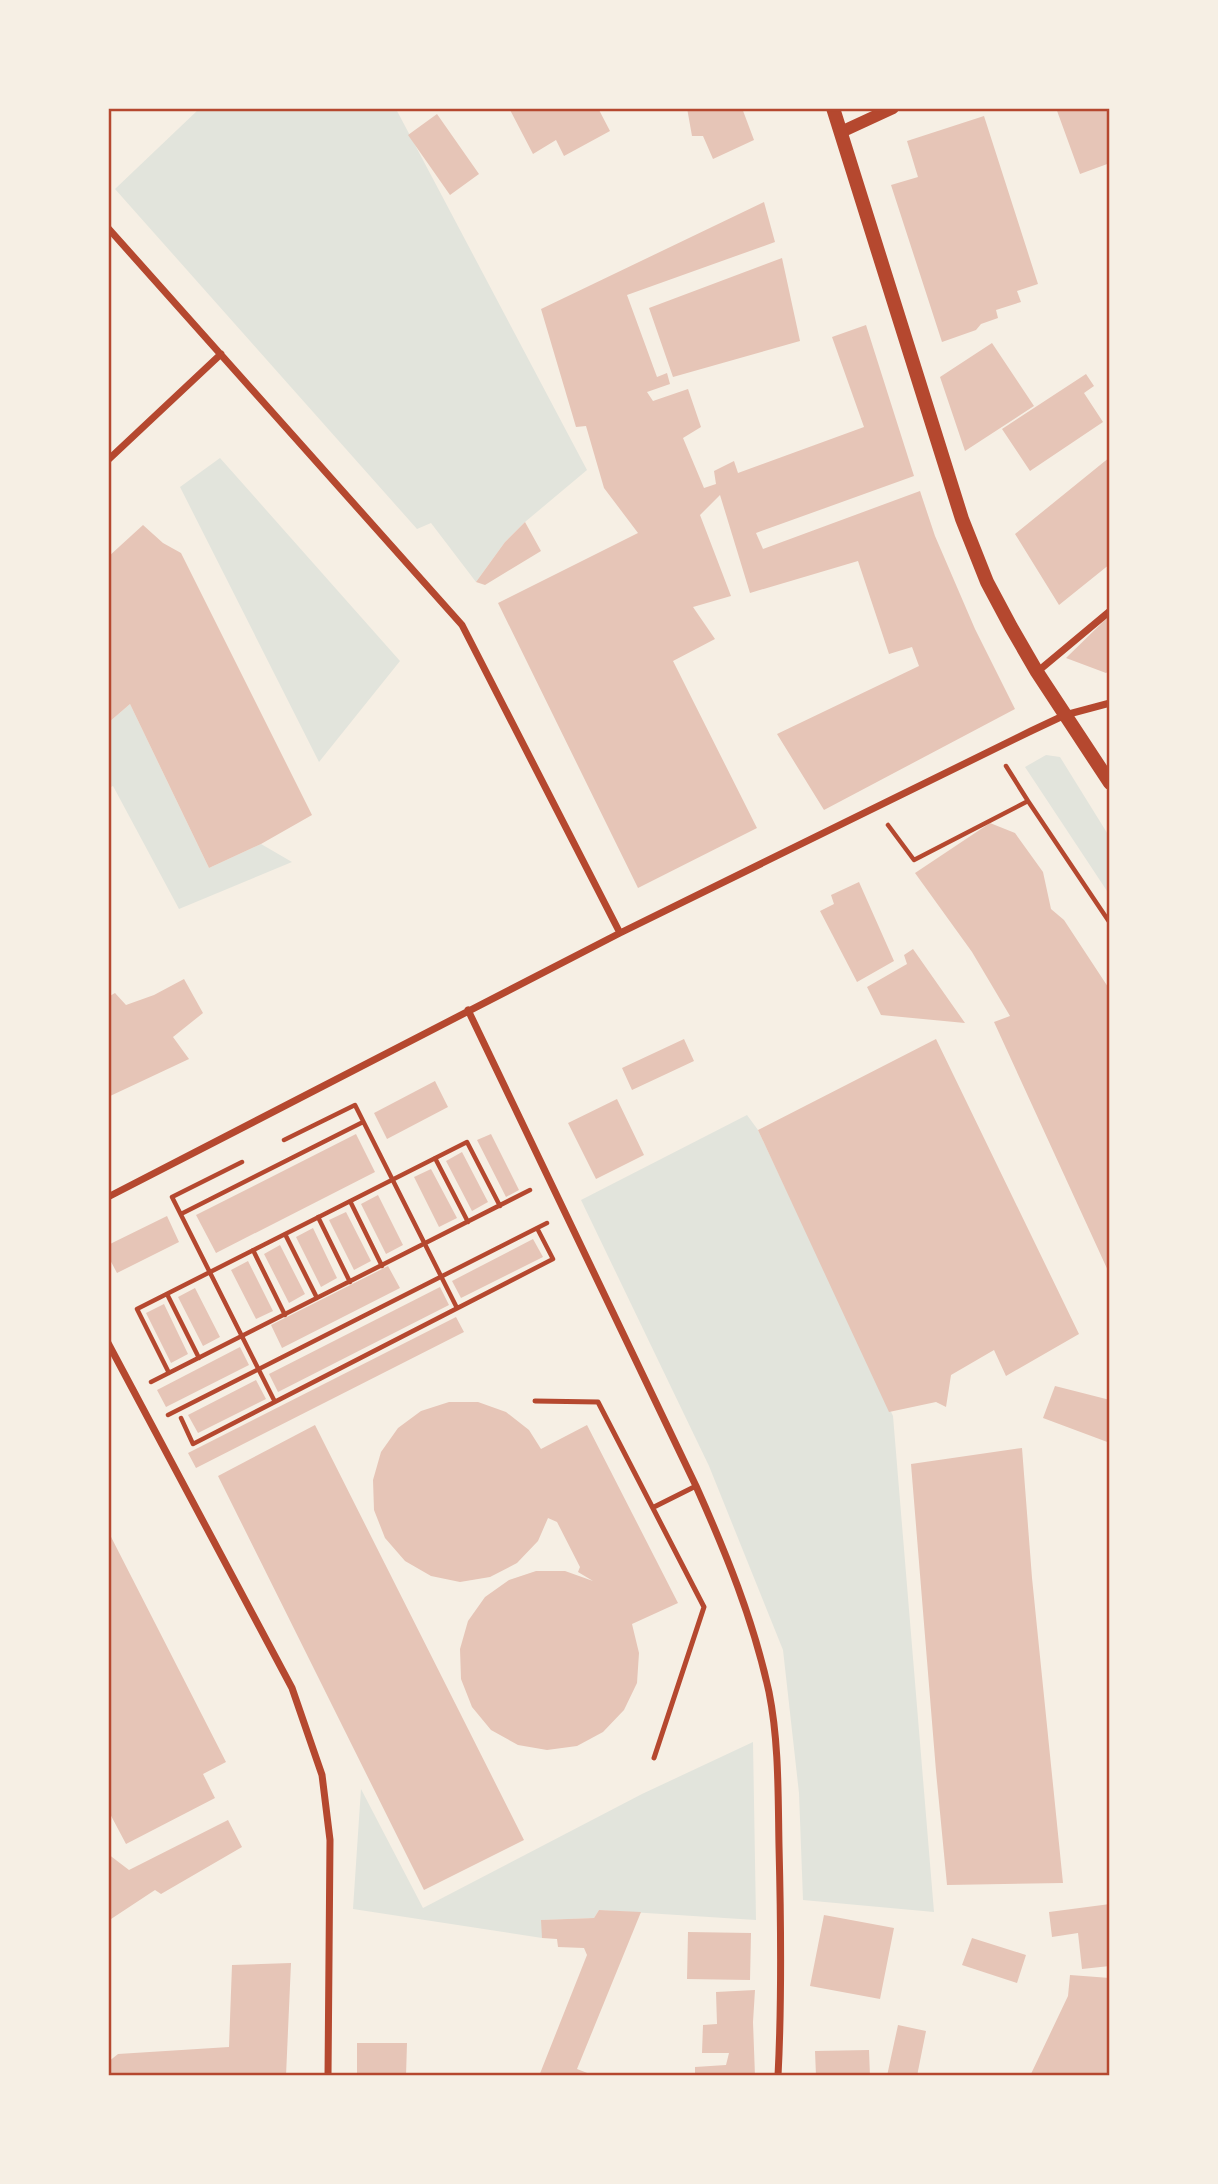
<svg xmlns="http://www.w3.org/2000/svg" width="1218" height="2184" font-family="Signika,sans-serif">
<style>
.green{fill:#e2e4dc}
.building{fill:#e6c5b7}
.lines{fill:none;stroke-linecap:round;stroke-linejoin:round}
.path{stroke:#b5482f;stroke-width:4.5}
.service{stroke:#b5482f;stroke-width:5}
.minor{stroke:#b5482f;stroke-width:7}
.tertiary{stroke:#b5482f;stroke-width:12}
.secondary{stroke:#b5482f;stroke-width:14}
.neatline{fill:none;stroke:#b5482f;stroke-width:2.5}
</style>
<rect width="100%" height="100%" fill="#f6efe4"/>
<path class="green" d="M199,109H396L587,470L525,522L505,542L476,582L431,523L417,529L115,189Z
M220,458L400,661L319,762L180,487Z
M130,704L209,868L261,844L292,862L179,909L113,786L109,788L108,723Z
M1046,755L1060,757L1109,836V894L1025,767Z
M747,1115L758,1130L893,1416L934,1912L803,1900L799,1793L783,1650L709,1466L581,1200Z
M753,1742L756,1920L599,1910L594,1918L542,1920V1938L353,1909L361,1789L423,1908L642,1794Z"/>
<path class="building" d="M509,108H598L610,131L564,156L556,140L533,154Z
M687,108H742L754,140L713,159L703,136H692Z
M1056,108H1110V163L1080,174Z
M437,114L479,174L450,195L408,135Z
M984,116L1038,284L1017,291L1021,302L996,310L998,318L981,324L976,330L942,342L891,185L918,177L907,141Z
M764,202L775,242L627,295L657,377L667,373L670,384L647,392L653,401L688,389L701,427L683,438L704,488L716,484L714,471L734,461L738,473L864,427L832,337L866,325L914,476L756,533L763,549L920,491L935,536L975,629L1015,709L824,810L777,734L919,666L912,647L889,654L858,561L750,593L720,495L700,515L731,596L693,607L715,639L673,661L757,828L638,888L498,603L638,533L604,488L586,426L576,427L541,309Z
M782,258L800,341L673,377L649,308Z
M992,343L1034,406L965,451L940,377Z
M1086,374L1094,386L1084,393L1103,422L1030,471L1002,429Z
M1110,457V564L1059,605L1015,534Z
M525,522L541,551L485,585L476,582L505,542Z
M143,525L163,543L181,553L312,815L261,844L209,868L130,704L108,723V557Z
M1110,615V670L1106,673L1066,658Z
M990,823L1015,833L1043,872L1051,909L1064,920L1110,990V1275L994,1022L1010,1016L972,952L915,873Z
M859,882L894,961L857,982L820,911L834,904L831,895Z
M913,949L965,1023L881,1015L867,987L907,964L904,955Z
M184,979L203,1013L173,1037L189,1059L108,1097V997L115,993L126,1005L154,995Z
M684,1039L694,1061L632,1090L622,1068Z
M936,1039L1079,1334L1006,1376L994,1350L951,1375L946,1407L936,1402L889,1412L758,1130Z
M435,1081L448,1107L387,1139L374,1113Z
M617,1099L644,1155L596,1179L568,1123Z
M356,1134L375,1172L216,1253L196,1215Z
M491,1134L519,1190L506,1197L477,1140Z
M462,1152L488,1202L472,1211L446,1161Z
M431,1169L457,1218L439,1227L414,1177Z
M378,1195L403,1245L386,1254L361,1204Z
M346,1212L371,1261L354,1270L329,1220Z
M167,1216L179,1242L117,1273L108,1256V1245Z
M313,1228L337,1278L321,1287L296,1237Z
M533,1239L543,1257L461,1298L452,1281Z
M280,1245L305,1294L289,1303L264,1254Z
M248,1261L273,1311L256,1319L231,1270Z
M388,1266L400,1288L282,1348L271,1325Z
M440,1287L449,1305L278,1392L269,1374Z
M195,1288L220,1337L203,1346L178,1297Z
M164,1304L188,1354L171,1363L146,1313Z
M456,1317L464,1332L196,1468L188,1453Z
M240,1347L249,1365L166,1407L157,1390Z
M256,1380L266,1399L198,1433L188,1415Z
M1055,1386L1110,1400V1443L1043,1418Z
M449,1402H478L506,1412L529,1430L541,1449L587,1425L678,1603L632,1624L639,1653L637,1683L624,1710L603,1732L577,1746L547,1750L518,1745L491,1730L472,1707L461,1679L460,1649L468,1621L485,1597L509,1580L536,1571H565L593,1581L578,1572L580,1567L557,1522L548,1518L538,1541L517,1563L490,1577L460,1582L431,1576L405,1561L385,1538L374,1510L373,1480L381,1452L398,1428L421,1411Z
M315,1425L524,1840L424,1890L218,1476Z
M1022,1448L1032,1578L1063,1883L947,1885L936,1771L911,1464Z
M108,1531L226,1762L203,1774L215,1798L126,1844L108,1810Z
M228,1820L242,1847L161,1894L155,1890L108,1921V1854L129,1870Z
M1110,1904V1966L1082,1969L1078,1933L1052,1937L1049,1912Z
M599,1910L641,1912L577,2069L595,2076H539L587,1955L584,1948L558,1947L557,1939L542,1938L541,1920L594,1918Z
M824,1915L894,1928L880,1999L810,1986Z
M688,1932L751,1933L750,1980L687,1979Z
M972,1938L1026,1955L1017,1983L962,1965Z
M291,1963L286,2076H108V2062L118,2054L229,2047L232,1965Z
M1070,1975L1110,1978V2076H1030L1068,1996Z
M755,1990L753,2022L755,2076H695V2067L726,2065L729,2053H702L703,2025L717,2024L716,1992Z
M898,2025L926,2031L917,2076H887Z
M357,2043H407L406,2076H357Z
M869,2050L870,2076H816L815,2051Z"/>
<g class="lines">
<path class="path" d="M1006,766L1028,801
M888,825L914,860L1028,801L1110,923
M284,1140L355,1105L457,1308
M435,1158L468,1222
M242,1162L172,1197L275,1402
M350,1201L382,1266
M181,1214L363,1122
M318,1217L350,1282
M285,1234L317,1298
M253,1250L285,1315
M167,1294L199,1358
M169,1373L137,1309L467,1142L500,1206
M151,1382L530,1190
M168,1415L547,1223
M181,1418L193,1444L553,1259L537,1228"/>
<path class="service" d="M535,1401L598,1402L704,1607L654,1758
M654,1507L696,1486"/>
<path class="minor" d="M108,228L462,625L620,933
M108,460L221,354
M1037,672L1110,611
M468,1010L696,1486C726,1553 753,1619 769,1692C779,1742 778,1795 779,1846C781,1923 782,1999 778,2076
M108,1197L620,933L1031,731L1065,715L1110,703
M108,1343L292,1688L322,1775L330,1840L328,2076"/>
<path class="tertiary" d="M841,132L893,108"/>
<path class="secondary" d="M833,108L962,519L987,582L1011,627L1037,672L1110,783"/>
</g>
<rect width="1218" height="2184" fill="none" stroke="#f6efe4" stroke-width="220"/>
<rect x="110" y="110" width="998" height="1964" class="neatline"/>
</svg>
